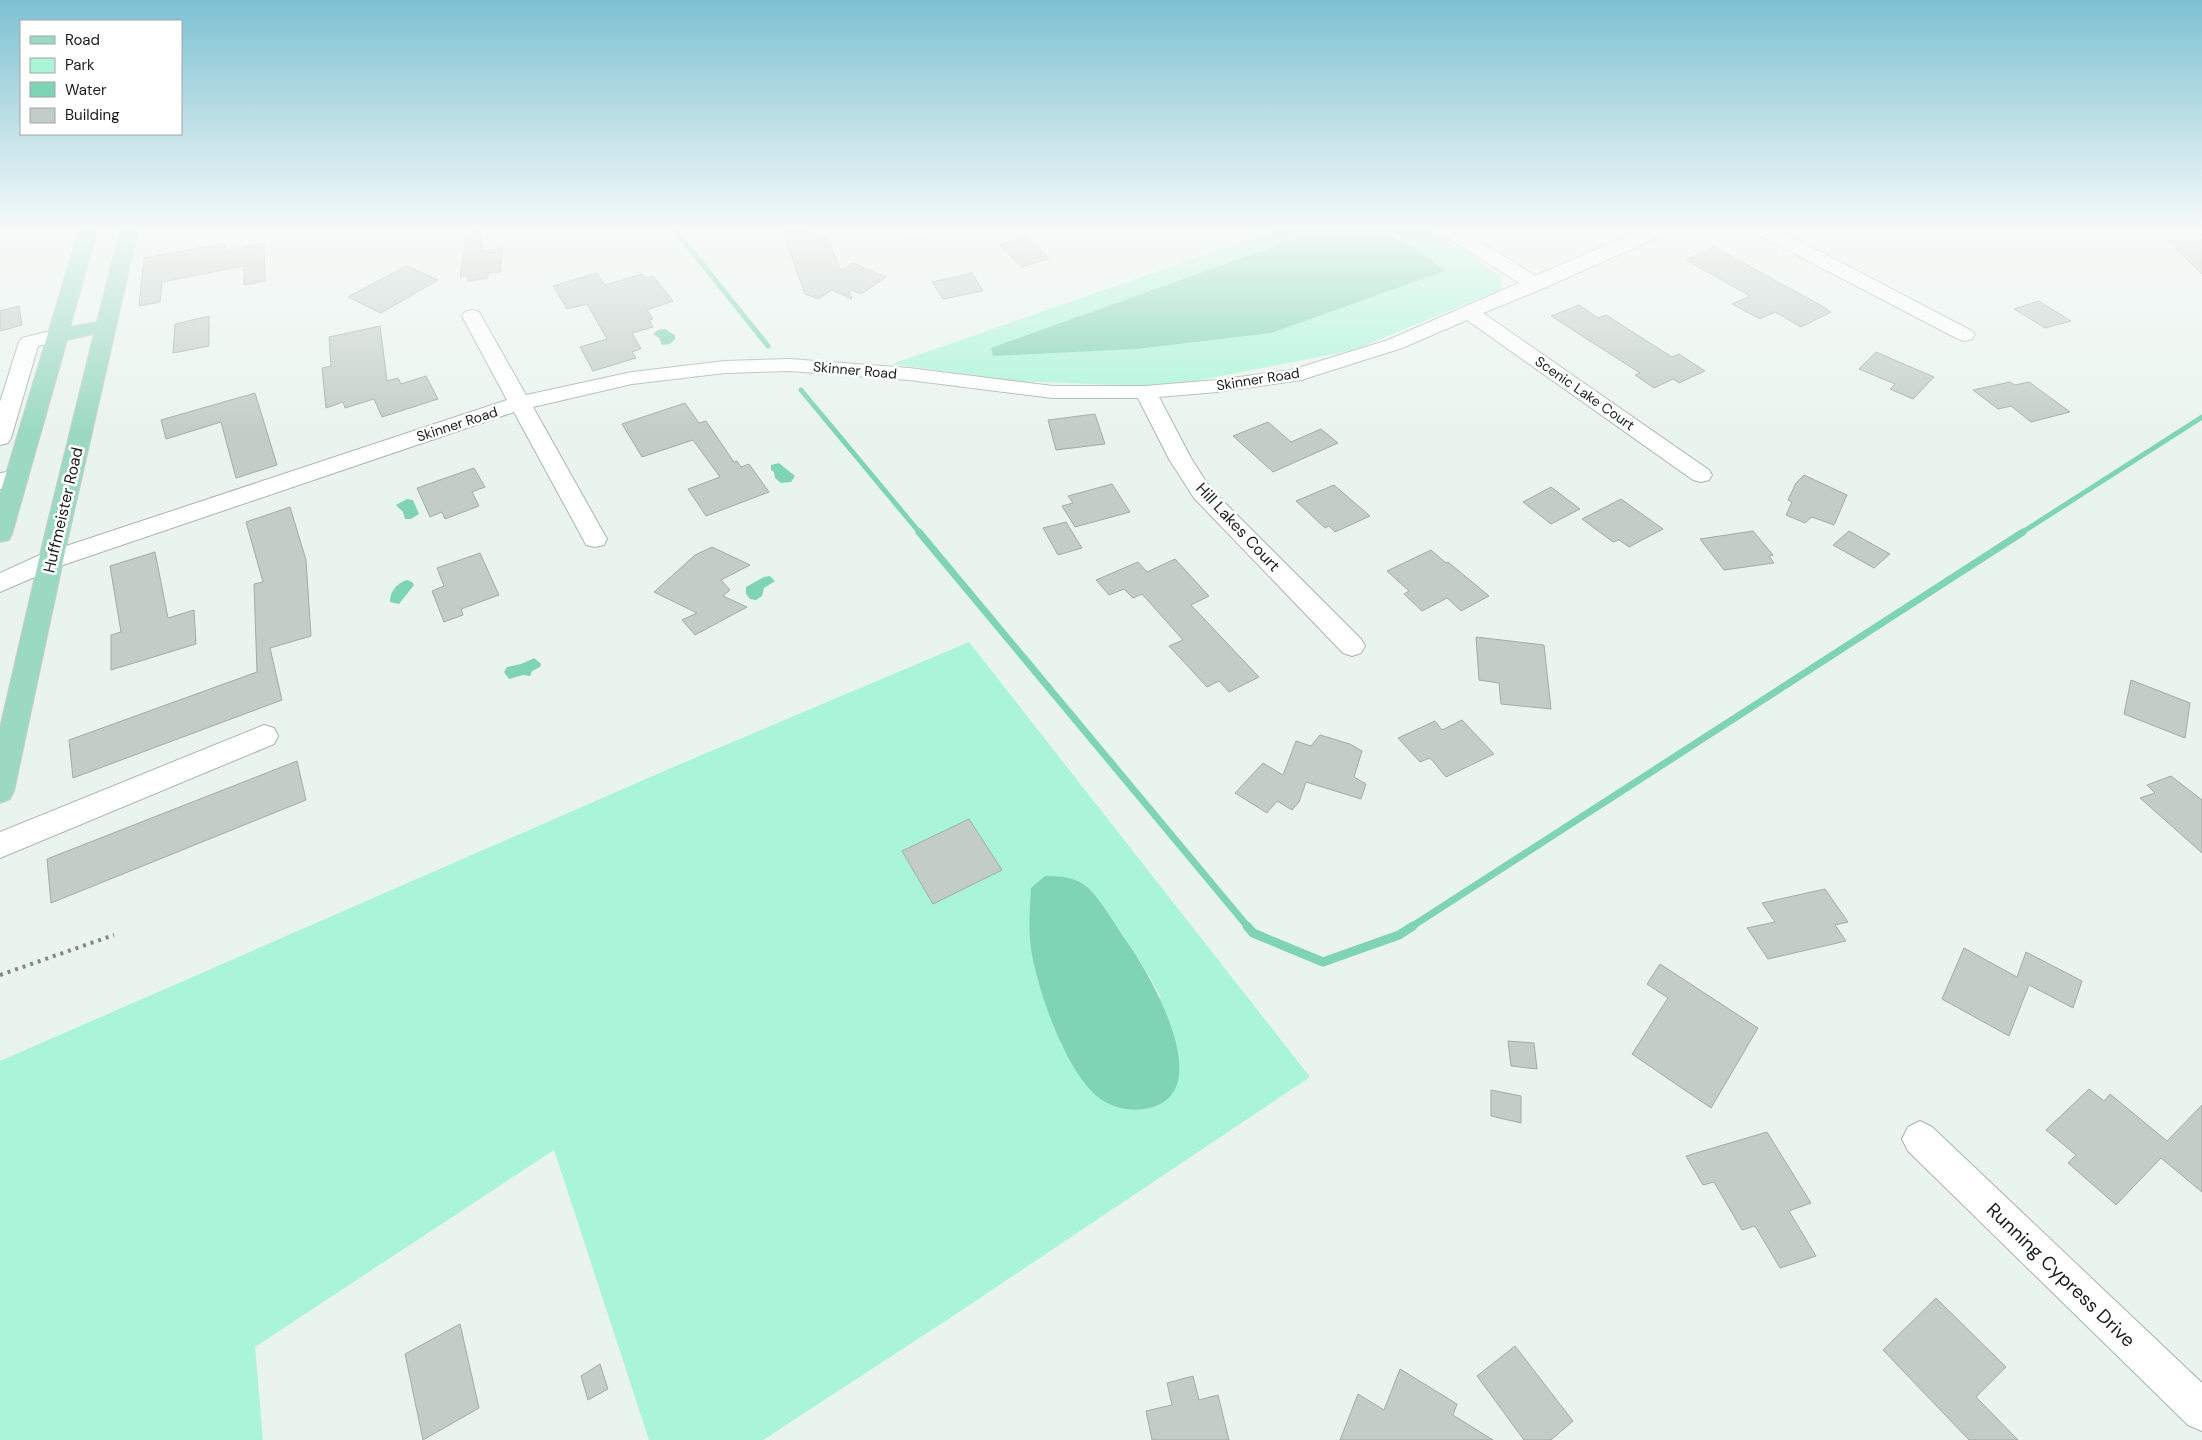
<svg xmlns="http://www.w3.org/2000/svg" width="2202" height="1440" font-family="'DM Sans',sans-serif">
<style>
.green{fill:#aaf5d7;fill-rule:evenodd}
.water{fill:#7ed4b3}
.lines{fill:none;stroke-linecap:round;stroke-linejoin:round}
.stream-far2{stroke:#7ed4b3;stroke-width:5}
.stream-far1{stroke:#7ed4b3;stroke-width:7}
.stream{stroke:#7ed4b3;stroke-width:9}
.building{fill:#c3cdc8;stroke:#a1aca7}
.minor-casing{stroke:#aab4af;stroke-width:2}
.major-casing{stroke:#cccdcd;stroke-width:2}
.path{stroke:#808784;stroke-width:4;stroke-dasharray:3 5;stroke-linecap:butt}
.minor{fill:#fff;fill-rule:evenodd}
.major{fill:#9bd9c3;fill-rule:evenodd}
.labels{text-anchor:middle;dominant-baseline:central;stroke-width:5;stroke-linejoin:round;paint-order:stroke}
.far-street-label{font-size:14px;fill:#191c1b;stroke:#fff}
.street-label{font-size:16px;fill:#191c1b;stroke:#fff}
.near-street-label{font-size:19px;fill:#191c1b;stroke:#fff}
</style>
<rect width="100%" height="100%" fill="#eaf4ef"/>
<path class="green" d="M1276,230H1430L1500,276L1502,289L1354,350L1165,387L1018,381L892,364Z
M969,642L1310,1077L950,1318L763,1440H649L554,1150L255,1347L263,1440H0V1061L671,768ZM969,819L1001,870L933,904L902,851ZM1118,928L1140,961L1161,997L1062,1047L1051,1015Z"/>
<path class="water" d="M1320,230H1380L1416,249L1445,271L1271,333L1136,349L993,356L991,348Z
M665,329L675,335V339L670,344L662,345L659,338L653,334L658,330Z
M779,463L795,476L791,482L781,483L775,478L774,472L771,470V465Z
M407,499L413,500L419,514L411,519H405L403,512L396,505Z
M770,576L775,581L764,588L762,596L756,600L750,599L746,594V587L764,577Z
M407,580L412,582L414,585L399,604L390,602C390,591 397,583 407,580Z
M534,658L541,664L540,667L532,671L530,676L523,675L509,679L504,672L507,667L521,664Z
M1045,876C1059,876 1076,877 1087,887C1100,898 1119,931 1130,946C1151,977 1215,1088 1153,1107C1135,1112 1118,1110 1102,1100C1067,1077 1037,989 1031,949C1028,928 1030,909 1031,888Z"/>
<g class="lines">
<path class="stream-far2" d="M675,230L768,346
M801,390L920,533
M2021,533L2202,417"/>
<path class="stream-far1" d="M919,532L1248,927
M1411,927L2023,532"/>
<path class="stream" d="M1247,926L1253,933L1323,962L1399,935L1413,926"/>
</g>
<path class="building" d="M467,230H483L481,251L503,248L500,272L488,273V278L468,281L469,276L460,277Z
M782,230H813L816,237L826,235L841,271L853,263L886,277L861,294L851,290L849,291L852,299L832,290L818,299L805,294Z
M1026,236L1049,258L1022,267L999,245Z
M2167,240H2202V274Z
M226,243L225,251L264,243L265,281L244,285V266L162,282L160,302L139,306L144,258Z
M1714,247L1822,306L1831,312L1801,327L1775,312L1760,319L1732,304L1750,296L1686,260Z
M406,266L438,280L381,313L348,297Z
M597,273L605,285L642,274L645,278L653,276L673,301L647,310L653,319L649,320L653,327L632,333L641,349L632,352L636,358L593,371L580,347L607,339L587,304L567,309L553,286Z
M972,273L983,291L943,299L932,282Z
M2039,301L2071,321L2045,328L2014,309Z
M1579,305L1598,318L1606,315L1672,357L1679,354L1705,371L1679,383L1673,379L1654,388L1635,375L1640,373L1551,316Z
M19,306L22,325L0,331V311Z
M209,316V346L173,353L175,324Z
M380,326L387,381L398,378L401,384L426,376L438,399L382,417L374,399L345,408L343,402L326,408L322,368L331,366L329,337Z
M1876,352L1934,377L1913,399L1890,389L1895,384L1859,369Z
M2010,382L2015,385L2029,382L2070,412L2031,422L2011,406L1998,409L1973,390Z
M255,393L277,465L236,478L221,422L166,439L161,420Z
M685,403L699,423L706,421L734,462L737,461L741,467L749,464L769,492L706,516L688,489L720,477L693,440L642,457L622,424Z
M1095,414L1105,444L1056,450L1048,420Z
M1268,422L1291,442L1321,429L1338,443L1273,472L1233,436Z
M474,468L485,487L472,492L479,506L445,519L442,512L430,517L417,488Z
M1804,475L1847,495L1834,525L1812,517L1805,523L1786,515L1792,502L1788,500L1796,483Z
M1112,484L1130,512L1075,527L1062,506L1073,503L1068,496Z
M1334,485L1370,516L1335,532L1329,526L1325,528L1296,501Z
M1551,487L1580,509L1551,524L1523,502Z
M1621,499L1663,529L1629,547L1619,540L1613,542L1582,519Z
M290,507L306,560L311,636L270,648L282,700L73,778L69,740L257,672L254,584L263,582L246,522Z
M1066,522L1082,548L1058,555L1043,528Z
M1753,531L1773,555L1769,556L1774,563L1724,570L1700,539Z
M1849,531L1890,554L1874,568L1833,545Z
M712,547L750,565L721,580L730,590L723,596L747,607L695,635L682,620L697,613L654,592L695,555Z
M1431,550L1446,563L1448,562L1489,596L1461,611L1447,598L1422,611L1404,594L1409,591L1387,571Z
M155,552L168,618L194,610L196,644L111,670V635L121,632L110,566Z
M480,553L499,595L461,609L463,615L444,622L432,591L444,586L437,568Z
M1175,559L1209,596L1191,605L1259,677L1229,692L1219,681L1207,687L1169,646L1183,640L1142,594L1133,598L1124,589L1109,595L1096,580L1138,562L1147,572Z
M1476,637L1544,645L1551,709L1501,704L1499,683L1479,680Z
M2131,680L2190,703L2185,738L2124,714Z
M1462,720L1494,754L1446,777L1430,758L1420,762L1398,738L1435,721L1442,730Z
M1320,735L1350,744L1362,751L1354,777L1366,784L1361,799L1306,782L1299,802L1292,810L1277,801L1267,813L1235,793L1263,763L1283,775L1296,741L1311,746Z
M297,761L306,800L51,903L47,859Z
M2171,776L2202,800V853L2140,798L2155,793L2147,785Z
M969,819L1002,870L933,904L902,851Z
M1825,889L1848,922L1835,925L1846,941L1768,959L1747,928L1775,922L1762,903Z
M1964,948L2017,977L2026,952L2082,981L2073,1008L2029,985L2009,1036L1942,999Z
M1660,964L1758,1028L1711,1108L1632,1054L1668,998L1647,984Z
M1508,1041L1534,1043L1537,1069L1511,1066Z
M2089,1089L2104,1101L2110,1094L2167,1141L2202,1105V1192L2161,1158L2116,1205L2068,1163L2076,1155L2046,1130Z
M1491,1090L1521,1096V1123L1491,1116Z
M1767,1132L1811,1203L1789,1211L1816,1256L1780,1268L1755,1226L1742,1230L1714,1182L1703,1185L1686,1156Z
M1936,1298L2006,1367L1976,1397L2018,1440H1969L1883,1350Z
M460,1324L479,1408L423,1440L405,1354Z
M1515,1346L1573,1421L1551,1440H1524L1477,1376Z
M600,1364L608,1389L588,1400L581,1376Z
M1400,1369L1457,1404L1453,1415L1493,1440H1340L1358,1394L1384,1410Z
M1193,1376L1199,1400L1218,1395L1229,1440H1152L1146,1411L1172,1405L1167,1383Z"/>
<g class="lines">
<defs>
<path id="minor" d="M906,230H934C929,238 915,240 906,238L904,234Z
M1440,230H1462L1535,276L1641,230H1667L1665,234L1542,289L1483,313L1709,470L1712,475L1709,480L1701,482L1693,480L1467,320L1402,348L1301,380L1217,392L1159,397L1191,458L1210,488L1361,639L1365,646L1361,653L1352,656L1343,653L1194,498L1169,459L1138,398H1053L909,380L790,371L725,373L632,384L533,407L607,539L604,545L595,547L586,545L583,539L514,412L60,566L0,592V573L42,554L507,400L462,316L465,312L472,310L479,312L526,395L632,372L725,361L790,359L909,368L1053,386H1145L1217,380L1291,370L1388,340L1519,283L1442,234Z
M1755,230H1779L1972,331L1975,335L1972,339L1965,341L1958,339L1757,234Z
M58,329L65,331L68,335L65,339L38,346L11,438L8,443L0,445V402L19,342L22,338Z
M16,471L24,473L28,478L24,483L0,489V473Z
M264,725L274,728L278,736L274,744L0,858V832Z
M1920,1121L1932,1127L2202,1383V1431L2188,1425L1908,1151L1902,1139L1908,1127Z"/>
<path id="major" d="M79,230H97L70,327L97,322L120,230H138L67,542L14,791L10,799L0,803V728L43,542L94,334L67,340L12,534L9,540L0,542V494Z"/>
</defs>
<use href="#minor" class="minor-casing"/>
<use href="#major" class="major-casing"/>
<path class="path" d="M0,975L114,935"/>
<use href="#minor" class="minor"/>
<use href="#major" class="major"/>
</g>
<linearGradient id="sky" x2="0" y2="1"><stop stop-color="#7dc1d3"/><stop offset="0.53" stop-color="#f6faf8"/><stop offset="1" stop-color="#f6faf8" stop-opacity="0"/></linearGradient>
<rect width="2202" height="432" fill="url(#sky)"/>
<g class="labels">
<g class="far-street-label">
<text transform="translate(855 370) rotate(5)">Skinner Road</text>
<text transform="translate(1258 379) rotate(-9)">Skinner Road</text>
<text transform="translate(1585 393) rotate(35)">Scenic Lake Court</text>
<text transform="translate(457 424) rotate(-18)">Skinner Road</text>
</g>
<g class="street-label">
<text transform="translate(63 510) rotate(-77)">Huffmeister Road</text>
<text transform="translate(1238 527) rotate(47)">Hill Lakes Court</text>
</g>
<g class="near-street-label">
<text transform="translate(2061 1275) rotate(44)">Running Cypress Drive</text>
</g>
</g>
<rect x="20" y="20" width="162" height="115" fill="#ffffff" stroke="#a3a4a4"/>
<rect x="30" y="36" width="25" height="8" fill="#9bd9c3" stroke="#a3a4a4"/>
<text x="65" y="45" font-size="15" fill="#191c1b">Road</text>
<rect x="30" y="58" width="25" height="15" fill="#aaf5d7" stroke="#a3a4a4"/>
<text x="65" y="70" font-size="15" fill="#191c1b">Park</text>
<rect x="30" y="82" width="25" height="15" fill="#7ed4b3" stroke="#a3a4a4"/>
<text x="65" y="95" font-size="15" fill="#191c1b">Water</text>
<rect x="30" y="108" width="25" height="15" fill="#c3cdc8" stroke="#a3a4a4"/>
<text x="65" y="120" font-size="15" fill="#191c1b">Building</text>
</svg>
